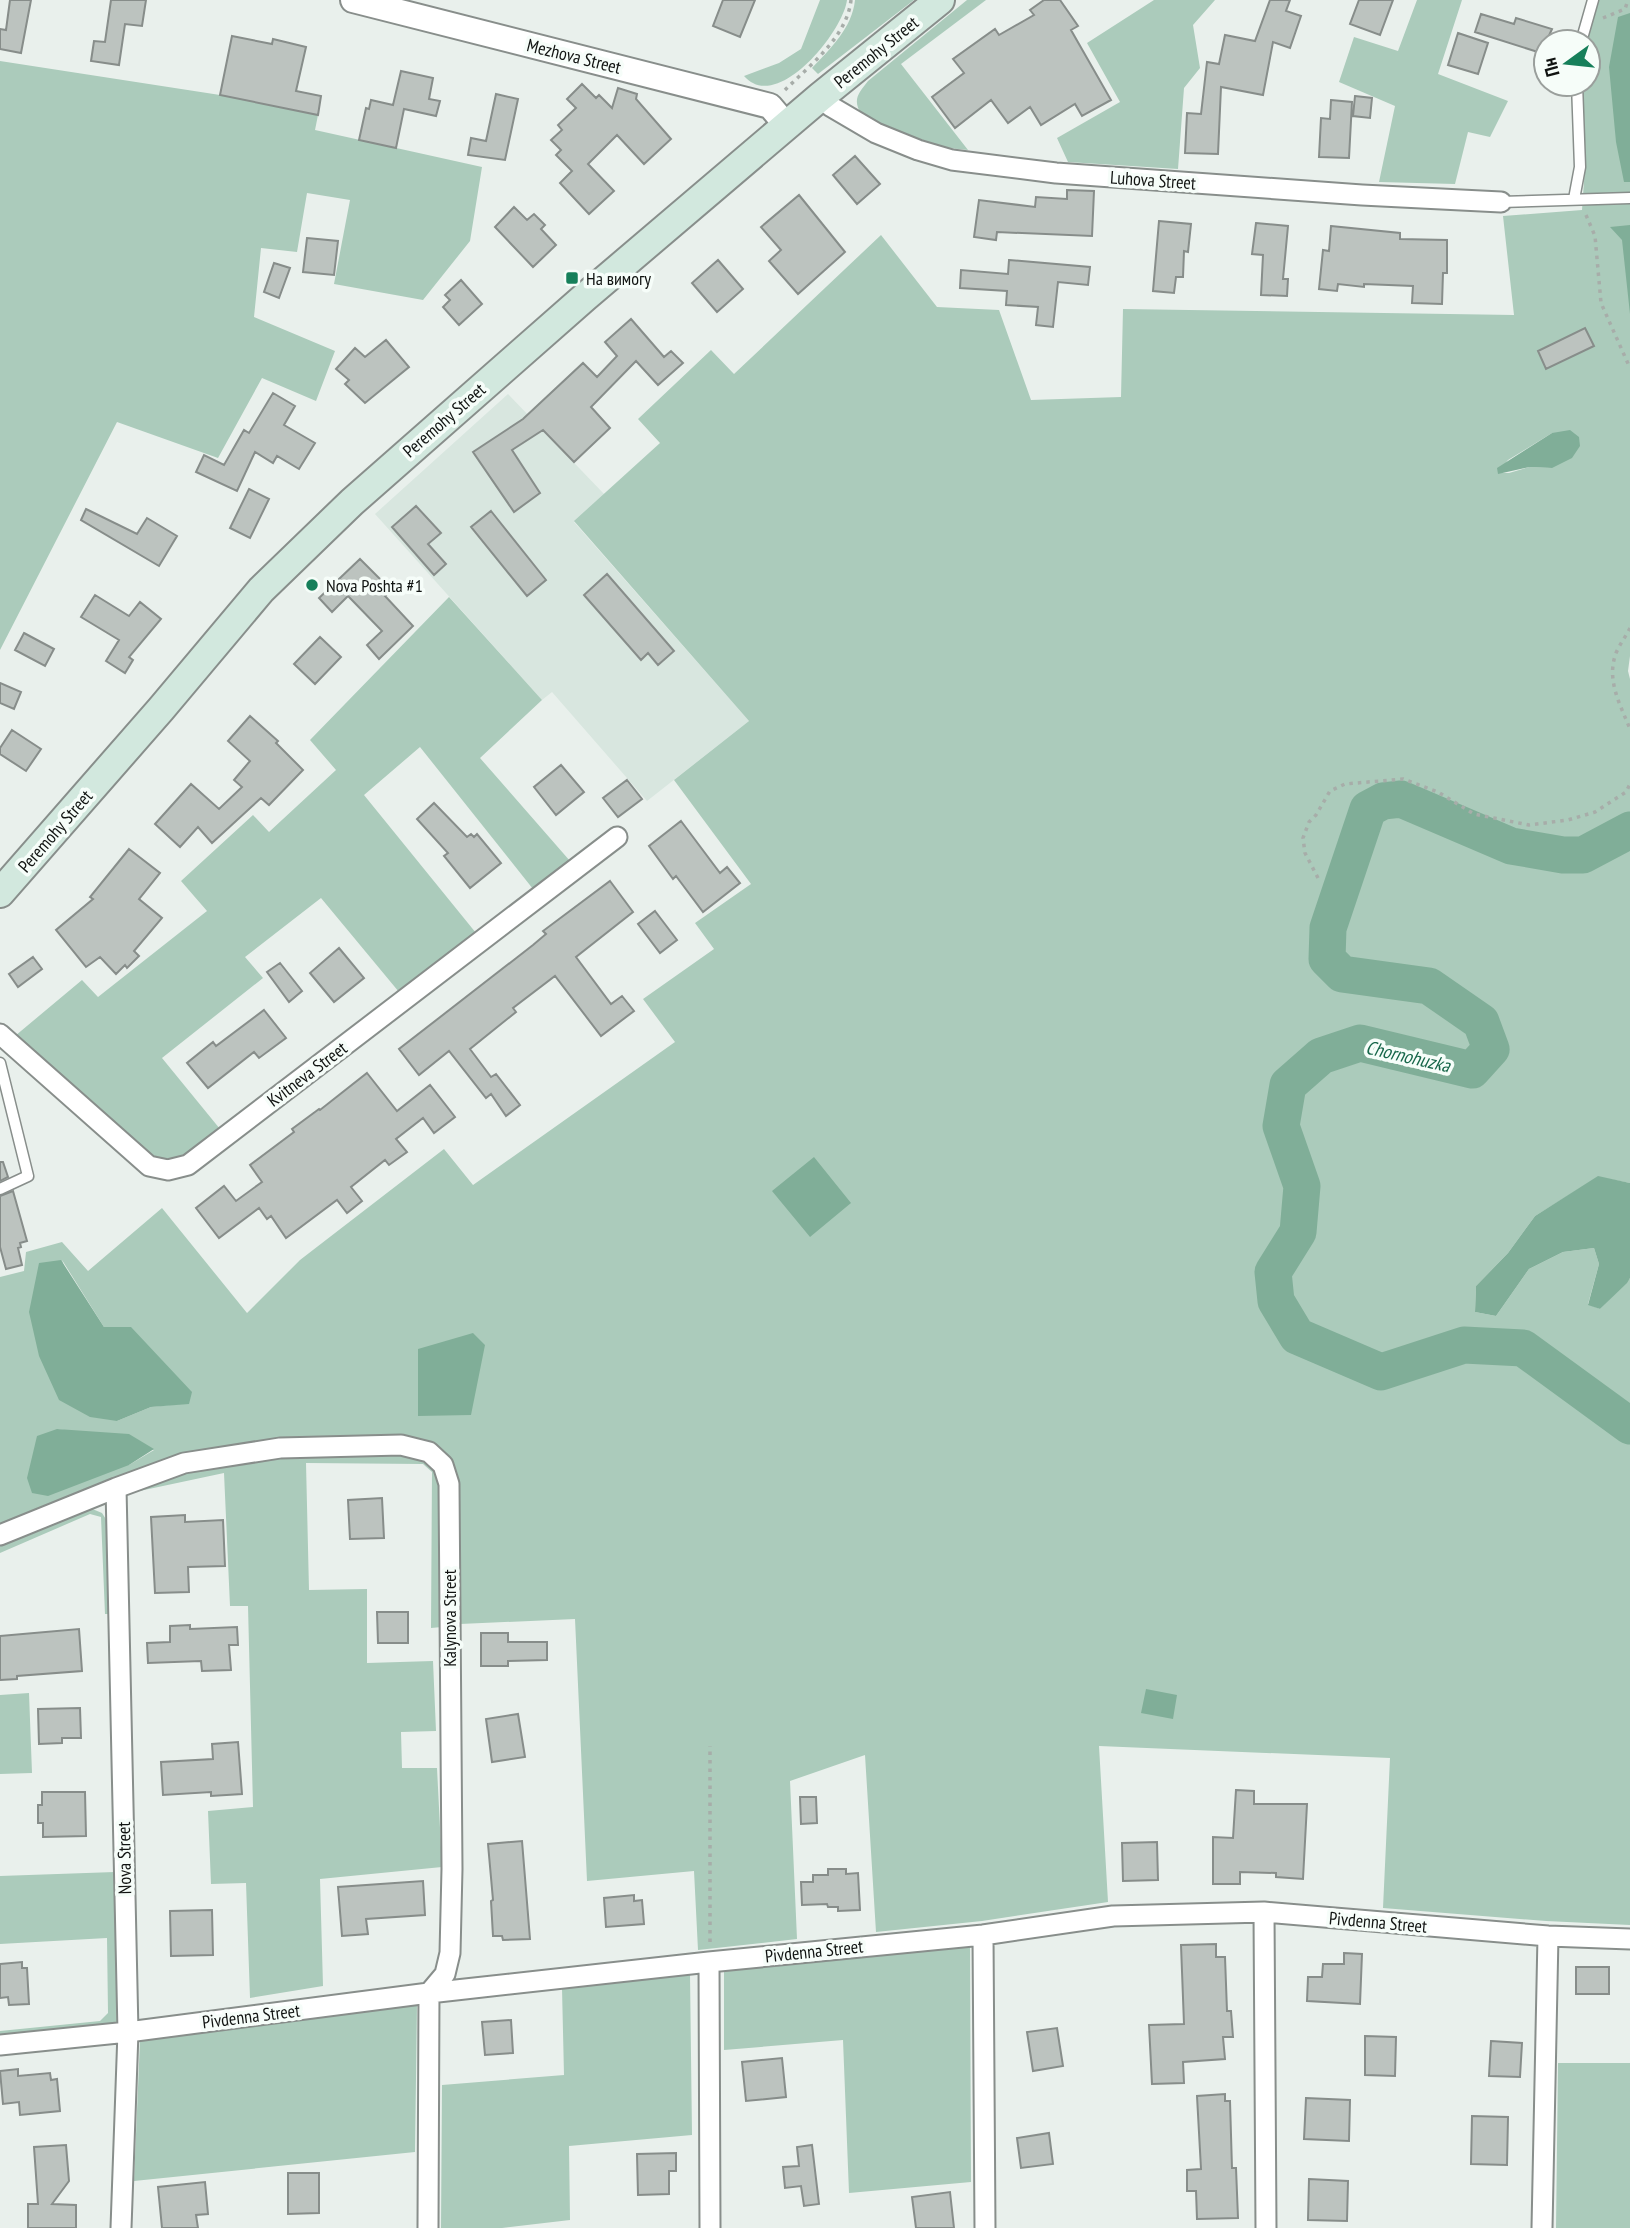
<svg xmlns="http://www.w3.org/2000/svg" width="1630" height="2228" font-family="'PT Sans Narrow',sans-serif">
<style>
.built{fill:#d8e6df}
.green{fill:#abcbbb;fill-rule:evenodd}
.water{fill:#80ae98}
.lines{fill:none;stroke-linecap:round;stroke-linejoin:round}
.river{stroke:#80ae98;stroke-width:37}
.building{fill:#bcc3bf;stroke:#878d8a;stroke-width:2}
.service-casing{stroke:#888e8b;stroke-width:13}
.minor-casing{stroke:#888e8b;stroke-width:23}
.tertiary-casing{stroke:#888e8b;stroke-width:28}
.secondary-casing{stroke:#888e8b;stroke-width:32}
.path{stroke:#a7ada9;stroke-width:3.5;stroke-dasharray:3.5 5;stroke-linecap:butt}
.service{stroke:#fff;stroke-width:10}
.minor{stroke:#fff;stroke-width:19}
.tertiary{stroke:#fff;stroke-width:24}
.secondary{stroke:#d2e8de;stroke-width:28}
.poi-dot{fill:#167f5a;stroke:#f6fdf9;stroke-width:2.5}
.labels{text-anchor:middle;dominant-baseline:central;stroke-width:7;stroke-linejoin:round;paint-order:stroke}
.street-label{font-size:18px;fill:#101311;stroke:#f6fdf9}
.poi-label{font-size:18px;fill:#101311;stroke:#f6fdf9;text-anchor:start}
.water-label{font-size:19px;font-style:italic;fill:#17674a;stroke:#f6fdf9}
</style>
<rect width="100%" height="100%" fill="#e9f0ec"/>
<path class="built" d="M508,394L605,495L574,522L749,721L647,801L552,692L542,700L375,514Z"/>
<path class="green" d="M820,0H847C843,32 777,114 744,76L779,63L801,49Z
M855,0H914L818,74L812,68C831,48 852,28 855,0Z
M967,0H986L901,64L968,150L919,145L862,115C852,100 858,94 868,81Z
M1154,0H1215L1193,25L1200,68L1184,88L1178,169L1068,162L1057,138L1120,102L1087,43Z
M1417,0H1462L1438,74L1508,101L1490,137L1468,132L1455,184L1379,182L1395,106L1339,82L1354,37L1398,51Z
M1598,0H1630V139L1625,182H1630V656L1628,671L1630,679V1183L1598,1177L1535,1216L1508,1253L1476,1286L1475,1312L1496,1316L1529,1269L1563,1252L1594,1248L1599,1264L1588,1304L1600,1309L1630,1278V1925L1546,1921L1383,1908L1390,1758L1099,1746L1108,1902L982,1921L876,1932L865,1755L790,1781L797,1939L698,1950L694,1871L587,1881L575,1619L460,1624L455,1483L433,1446L280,1442L0,1528V1277L24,1271L26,1252L62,1242L88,1271L162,1208L247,1313L300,1260L444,1149L473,1185L675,1042L643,999L714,949L695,923L751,884L674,780L749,721L574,521L660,443L638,419L711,350L734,374L881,235L937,307L999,310L1031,400L1121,397L1123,309L1514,315L1503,216L1582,210L1585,167L1582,84H1588L1587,42ZM1552,433V468L1529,467L1509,473H1498L1508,460ZM62,1260L104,1327L189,1403L151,1407L117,1421ZM57,1429L79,1432L154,1450L129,1465Z
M0,61L220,95L318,115L315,130L482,167L470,241L423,300L334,284L350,200L307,193L297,252L261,248L254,317L335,351L316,401L262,378L218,458L117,422L0,650Z
M449,597L542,700L480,758L570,861L533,889L420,747L364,795L476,933L399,992L321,898L245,957L263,978L162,1058L220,1129C197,1147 184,1163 153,1158L15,1036L82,980L98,997L207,911L181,881L253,815L269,832L336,770L310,740Z
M400,1450C428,1458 434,1457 443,1486L442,1627L431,1628L432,1472L423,1464L306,1463L309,1590L367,1589V1663L433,1661L436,1731L401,1732L402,1768H437L442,1867L320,1879L323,1986L250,1998L246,1883L211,1884L208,1811L253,1807L248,1606H230L224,1473L130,1493L186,1469L281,1453Z
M90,1508L102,1513L109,1524L110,1614H105L101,1517L90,1514L0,1553V1541Z
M29,1693L32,1773L0,1774V1695Z
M115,1872L121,2016L116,2024L0,2037V2031L100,2021L108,2013L107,1938L0,1944V1876Z
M970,1946L971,2182L849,2193L843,2040L724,2050V1971Z
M690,1974L692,2135L569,2146L570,2220L502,2228H441L442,2085L564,2075L562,1988Z
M417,2005L415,2152L134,2181L140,2041Z
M1558,2063H1630V2228H1556Z"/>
<path class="water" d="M1630,13V182H1624L1616,142L1609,67L1618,17Z
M1630,225V314L1622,240L1610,227Z
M1570,430L1579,437L1580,446L1572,458L1552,468L1529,467L1498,474L1497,468L1552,433Z
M814,1157L851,1203L810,1237L772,1191Z
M1598,1176L1630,1183V1278L1627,1283L1600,1309L1588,1305L1599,1264L1594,1248L1563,1252L1529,1269L1496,1316L1475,1312L1476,1286L1508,1253L1535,1216Z
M61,1260L104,1327H131L192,1392L189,1404L151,1407L117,1421L90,1417L59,1400L39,1356L29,1312L39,1263Z
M473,1333L485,1345L471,1415L418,1416V1349Z
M57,1429L129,1434L154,1449L129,1465L48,1496L32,1493L27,1478L37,1436Z
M1146,1689L1177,1695L1173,1719L1141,1713Z"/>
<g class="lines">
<path class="river" d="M1630,830L1583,855H1563L1511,846L1401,799L1383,801L1368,809L1328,928L1327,959L1342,974L1429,986L1481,1022L1491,1049L1472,1070L1360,1043L1321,1056L1288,1085L1281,1126L1302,1186L1298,1232L1273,1272L1276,1301L1297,1336L1381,1372L1464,1345L1523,1348L1630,1426"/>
</g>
<path class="building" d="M10,0H31L21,53L0,49V29L6,30Z
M111,0H146L142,26L125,24L119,65L91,61L94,41L105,42Z
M723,0H755L740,37L713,26Z
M1044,0H1060L1078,26L1071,30L1111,100L1082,116L1075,104L1041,125L1030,107L1008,123L991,100L955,128L932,97L964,73L953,59L995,29L999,35L1034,15L1030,10Z
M1270,0H1290L1286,11L1301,16L1290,48L1273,42L1263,95L1221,87L1218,154L1185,153L1187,113L1201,114L1207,62L1219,64L1225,35L1255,41Z
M1359,0H1393L1380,35L1350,24Z
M1481,14L1514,24L1516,18L1552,29L1546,42L1544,54L1475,32Z
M1458,33L1488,43L1478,74L1448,65Z
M232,36L272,44L273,39L306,47L296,91L321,96L318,115L220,95Z
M401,71L433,78L429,99L440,101L436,116L404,109L396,148L359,140L366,108L369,109L371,100L393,105Z
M582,84L596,98L599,95L612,108L618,88L637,94L636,99L671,139L644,164L617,135L588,164L614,191L589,214L560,183L572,171L556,155L561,150L551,140L562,130L558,125L576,108L567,99Z
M496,94L518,99L505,160L468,155L471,138L486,141Z
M1355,96L1372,98L1370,118L1353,116Z
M1331,100L1352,102L1349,158L1319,157L1321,118L1330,119Z
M855,156L880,184L857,204L833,175Z
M1067,190L1094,191L1092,236L997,232L996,240L974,237L979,200L1035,207L1036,197L1067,199Z
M799,195L845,252L798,294L769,261L781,250L761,227Z
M514,207L527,220L534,214L545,225L541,229L556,245L533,267L495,227Z
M1159,221L1191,224L1188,252L1184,251L1183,277H1176L1174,293L1153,291Z
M1256,223L1288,226L1283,279H1288L1287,296L1261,295L1263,255L1252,254Z
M1331,226L1400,233V239L1447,240V273H1443L1442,304L1412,303L1413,286L1364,284V287L1338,284L1337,291L1319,289L1323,250L1329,251Z
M307,238L338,241L334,275L303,272Z
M718,260L743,289L717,312L692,283Z
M1009,260L1090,267L1088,285L1058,282L1053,327L1036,325L1038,307L1006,305L1007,291L960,288L961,270L1008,274Z
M274,263L290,268L279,298L264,292Z
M461,280L482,304L459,325L443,307L450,300L445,295Z
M631,319L664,357L671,351L683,363L658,385L636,361L591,407L610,428L574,462L543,430L512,450L540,493L514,512L473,452L523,419L583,363L597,377L617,356L605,342Z
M1585,328L1594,346L1546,369L1538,351Z
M386,340L409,367L365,403L345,384L349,380L336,369L355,348L365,357Z
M273,393L295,406L284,425L315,443L299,469L277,456L273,463L255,452L237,491L196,472L204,455L224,465L244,430L249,433Z
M249,489L269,499L250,538L230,528Z
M416,506L441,533L428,544L446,564L434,575L392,527Z
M86,509L137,534L147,518L177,536L159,566L81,520Z
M491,511L546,580L527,596L471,527Z
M360,559L391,590L385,596L413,626L379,659L367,645L382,631L348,596L332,612L319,598Z
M607,574L674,651L658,665L648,653L641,660L584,595Z
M95,595L129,616L140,602L161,619L129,657L133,660L125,673L106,661L119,640L81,617Z
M24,633L54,649L45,666L15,650Z
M320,637L341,657L315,684L294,664Z
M0,683L21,692L14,709L0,703Z
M250,716L278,741L276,743L303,770L269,805L261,798L212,843L198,827L180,847L155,824L191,784L219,809L242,787L234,780L250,761L228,741Z
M12,730L41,749L26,771L0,754V748Z
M561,765L584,792L556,815L534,787Z
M627,780L642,799L618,817L603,798Z
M434,803L467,837L471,834L474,837L477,834L501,863L470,888L444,856L448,853L417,819Z
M681,821L720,873L727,867L740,883L703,912L676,876L673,879L649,846Z
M129,849L160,873L139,899L162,918L134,951L139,956L127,968L125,965L116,974L100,957L86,967L56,930L93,899L90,897Z
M610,881L633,912L576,957L611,1004L622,996L634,1011L601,1036L555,976L513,1008L516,1012L470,1049L491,1077L496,1074L520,1105L506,1116L491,1094L486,1098L449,1051L419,1075L399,1049L533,945L546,934L543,931Z
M655,911L677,940L660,953L638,924Z
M339,948L364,978L334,1002L310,973Z
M33,957L42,969L18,987L9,974Z
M280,963L302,991L289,1002L267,972Z
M264,1010L286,1038L259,1058L254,1052L208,1088L187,1063L213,1042L216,1046Z
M367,1073L397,1111L430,1085L455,1117L434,1133L423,1118L396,1139L407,1152L389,1165L385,1160L351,1187L362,1201L347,1213L337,1200L286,1238L271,1216L267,1219L259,1208L219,1238L196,1208L224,1186L236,1201L262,1182L250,1165L294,1132L292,1129L319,1109L320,1110Z
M0,1162H3L8,1177L0,1181Z
M13,1191L27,1241L20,1243L21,1247L18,1248L22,1265L6,1269L0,1247V1196Z
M382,1498L384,1538L350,1539L348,1500Z
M185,1515V1522L223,1520L225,1566L188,1567L189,1592L155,1593L151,1517Z
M377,1612H408V1643H378Z
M190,1625V1629L237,1627L238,1645H229L231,1670L202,1671L201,1661L148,1663L147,1643L170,1642V1626Z
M79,1629L82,1671L17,1676V1679L0,1680V1636Z
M481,1633H508V1642H547V1660L508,1661V1666H481Z
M80,1708L81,1738H62V1743L39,1744L38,1709Z
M518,1714L525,1757L492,1762L486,1719Z
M238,1742L242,1794L211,1796V1792L163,1795L161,1762L213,1759L212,1744Z
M1236,1790L1254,1791V1804H1307L1303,1879L1276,1877V1873L1240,1872V1884H1213V1837L1233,1838Z
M42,1792H85L86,1836L43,1837V1823H38V1805H42Z
M800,1797H816L817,1823L801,1824Z
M522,1841L530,1939L503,1940L502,1936H493L491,1901L493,1900L488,1844Z
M1157,1842L1158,1880L1123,1881L1122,1843Z
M828,1869H846V1874L858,1873L860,1910L838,1911V1907H828L827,1904L802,1905L801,1882H813V1875H828Z
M423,1881L425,1915L366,1919L368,1934L342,1936L338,1887Z
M634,1895V1901L642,1900L644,1924L606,1927L604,1898Z
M212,1910L213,1955L171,1956L170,1911Z
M1216,1944V1957H1225L1227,2011H1231L1233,2037H1223L1225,2059L1183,2062L1184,2083L1152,2084L1149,2025L1184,2024L1181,1945Z
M1344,1953L1362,1954L1360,2004L1307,2001L1308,1977H1322L1323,1964H1344Z
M22,1962V1968H27L29,2004L9,2005L8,1997L0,1998V1964Z
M1576,1967H1609V1994H1576Z
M511,2020L513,2053L485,2055L482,2022Z
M1057,2028L1063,2066L1033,2071L1027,2032Z
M1365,2036L1396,2037L1395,2076L1365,2075Z
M1491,2041L1522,2043L1520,2077L1489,2076Z
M782,2058L786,2097L746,2101L742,2062Z
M18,2069V2076L50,2073L51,2080L57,2079L60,2111L20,2115L19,2102L3,2104L0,2071Z
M1225,2094V2101H1230L1232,2168H1236L1238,2218L1197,2219L1196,2191H1187V2170L1201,2169L1197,2096Z
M1306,2098L1350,2100L1349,2141L1304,2139Z
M1472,2116L1508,2117L1507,2165L1471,2164Z
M1049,2133L1053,2164L1021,2168L1017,2138Z
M66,2145L69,2181L52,2204L76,2205V2228H28V2204H38L34,2147Z
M812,2145L819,2204L804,2206L801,2186L785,2188L783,2167L799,2166L797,2147Z
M676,2153V2171H669V2194L638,2195L637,2154Z
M288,2173H319V2213L288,2214Z
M1309,2179L1348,2181L1347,2221L1308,2220Z
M205,2182L208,2214L196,2215L198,2228H162L158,2187Z
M950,2192L954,2228H916L912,2197Z"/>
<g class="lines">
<defs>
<path id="service" d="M1581,42L1593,0
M1574,199L1580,167L1577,84
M1501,202L1630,198
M0,1063L28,1176L0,1189"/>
<path id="minor" d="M820,97L830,106L876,133L918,150L952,160L1056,173L1362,195L1501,202
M0,1034L149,1166L168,1170L188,1165L617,837
M116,1488L128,2032L121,2228
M0,1535L116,1488L184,1463L280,1448L401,1445L429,1452L443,1465L449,1484L452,1869L450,1953L445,1974L429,1993L428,2228
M1264,1912L1266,2228
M983,1935L985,2228
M709,1962L710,2228
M0,2045L128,2032L429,1993L709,1962L983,1935L1113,1916L1264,1912L1548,1936L1630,1939
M1542,2228L1548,1936"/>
<path id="tertiary" d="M353,0L770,106L787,126"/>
<path id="secondary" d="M0,893L161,709L261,590L352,502L585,297L820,97L940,0"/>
</defs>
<use href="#service" class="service-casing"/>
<use href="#minor" class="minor-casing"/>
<use href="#tertiary" class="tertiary-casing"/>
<use href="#secondary" class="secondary-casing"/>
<path class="path" d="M1603,18L1625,9L1628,0
M785,90C810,65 847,37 851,0
M1586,215L1595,236L1601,303L1630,368
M1630,628C1626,636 1620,644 1616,653C1606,680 1620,704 1630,729
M1318,878L1305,853L1303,838L1309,822L1316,815L1330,791L1345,784L1403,779L1438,792L1474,814L1529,825L1568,820L1595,812L1626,792L1630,784
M710,1942V1746"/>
<use href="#service" class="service"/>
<use href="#minor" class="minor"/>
<use href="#tertiary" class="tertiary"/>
<use href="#secondary" class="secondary"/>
</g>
<g class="poi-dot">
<rect x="565" y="271" width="14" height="14" rx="3.5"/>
<circle cx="312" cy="585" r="7"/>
</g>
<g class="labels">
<g class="street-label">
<text transform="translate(876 52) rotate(-39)">Peremohy Street</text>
<text transform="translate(574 56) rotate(14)">Mezhova Street</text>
<text transform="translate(1153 180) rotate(4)">Luhova Street</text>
<text transform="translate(444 420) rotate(-41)">Peremohy Street</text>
<text transform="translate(55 831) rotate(-49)">Peremohy Street</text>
<text transform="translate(307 1074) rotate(-37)">Kvitneva Street</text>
<text transform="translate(449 1618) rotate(-90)">Kalynova Street</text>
<text transform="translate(124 1858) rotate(-91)">Nova Street</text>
<text transform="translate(1378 1922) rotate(5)">Pivdenna Street</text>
<text transform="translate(814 1951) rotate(-6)">Pivdenna Street</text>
<text transform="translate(251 2016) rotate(-7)">Pivdenna Street</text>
</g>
<g class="poi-label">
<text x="586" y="278">На вимогу</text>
<text x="326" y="585">Nova Poshta #1</text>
</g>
<g class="water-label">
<text transform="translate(1408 1056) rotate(13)">Chornohuzka</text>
</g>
</g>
<g transform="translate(1567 63) rotate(255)"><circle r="33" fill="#f6fdf9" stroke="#9a9f9c" stroke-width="2"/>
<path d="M0-5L12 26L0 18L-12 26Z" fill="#167f5a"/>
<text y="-10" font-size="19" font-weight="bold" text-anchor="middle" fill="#101311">Пн</text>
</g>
</svg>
